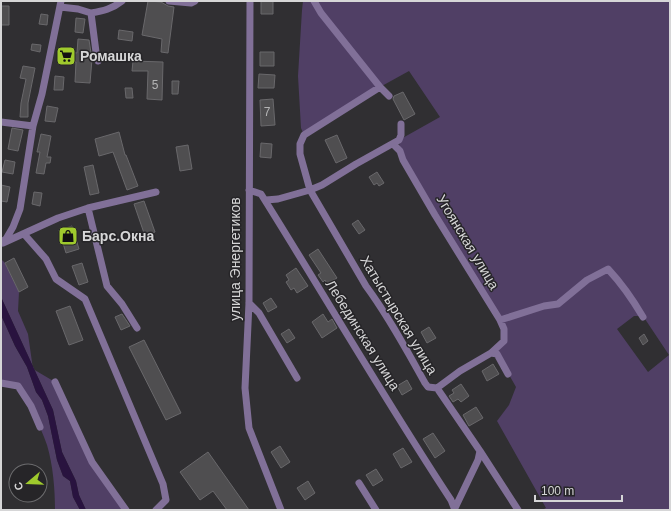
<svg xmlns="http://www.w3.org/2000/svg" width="671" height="511" font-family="Arial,sans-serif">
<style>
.green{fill:#503f65;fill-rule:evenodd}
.water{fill:#29133f}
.building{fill:#4f4e50;stroke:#69686b}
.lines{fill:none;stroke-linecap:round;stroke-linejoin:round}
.minor{stroke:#817098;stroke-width:7}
.labels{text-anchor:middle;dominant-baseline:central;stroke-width:3;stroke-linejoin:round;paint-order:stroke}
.number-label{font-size:12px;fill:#b4b4b5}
.poi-label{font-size:14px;font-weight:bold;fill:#d6d6d7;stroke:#262528;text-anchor:start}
.street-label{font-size:14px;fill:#d6d6d7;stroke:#262528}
</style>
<rect width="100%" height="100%" fill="#302f32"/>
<path class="green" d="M303,1H670V510H542L546,508L497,421L509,405L516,387L497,354L491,353L504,341V329L400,151L399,140L440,117L409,71L380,87L304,135L301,128L298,76L302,10ZM634,316H643L669,355L648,372L617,329Z
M1,259L5,263L19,292L18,311L28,334L33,369L55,382L92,462L126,510H86L79,495L76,481L62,452L53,410L1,297Z
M1,315L15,346L27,367L36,392L42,400L48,416L57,460L63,476L70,481L73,497L80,510H55C55,489 53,465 47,445C40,424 28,405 18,386L1,383Z"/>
<path class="water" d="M1,297L53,410L62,452L76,481L79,495L86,510H80L73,497L70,481L63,476L57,460L48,416L42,400L36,392L27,367L15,346L1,315Z"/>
<path class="building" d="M148,1L161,2L168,6L174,7L168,53L161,52L162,39L142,35Z
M261,1H273V14H261Z
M1,6H9V25H1Z
M41,14L48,15L47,25L39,24Z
M76,18L85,19L83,33L75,32Z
M119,30L133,32L132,41L118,39Z
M78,39L89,40L92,59L90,83L75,82L76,62L59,60L60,51L77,53Z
M32,44L41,45L40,52L31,50Z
M260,52H274V66H260Z
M133,61L163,62L162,100L147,99L148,71H132Z
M23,66L35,68L28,103V117H20L21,103L26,79L20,78Z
M259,74L275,75L274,88H258Z
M55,76L64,77L63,90H54Z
M172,81H179L178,94H172Z
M125,88H132L133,98H126Z
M403,92L415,114L404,120L393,99L394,96Z
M273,99L275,125L261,126L260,100Z
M47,106L58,108L55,122L45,121Z
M12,128L23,130L18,151L8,149Z
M119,132L125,155H126L138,186L127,190L113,152L99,156L95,139Z
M41,134L51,136L47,157H51L50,163H46L44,174L36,173L40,152H37Z
M337,135L347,158L336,163L325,140Z
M261,143L272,144L271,158L260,157Z
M188,145L192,169L180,171L176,147Z
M5,160L15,162L13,174L2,172Z
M93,165L99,193L90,195L84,167Z
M377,172L384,183L379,186L377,183L374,185L369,177Z
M1,185L10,187L7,202L1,201Z
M34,192L42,193L40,206L32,204Z
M144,201L155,232L145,236L134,204Z
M358,220L365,230L359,234L352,224Z
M72,226L79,249L66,253L59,230Z
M318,249L337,278L327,284L325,280L323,282L318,275L321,273L309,255Z
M14,258L28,287L19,292L5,263Z
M82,263L88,282L79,285L72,266Z
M296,268L308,286L297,293L294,288L291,290L286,282L289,280L286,275Z
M271,298L277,307L268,312L263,303Z
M70,306L83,340L69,345L56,311Z
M122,314L130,326L121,330L115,317Z
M323,314L328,322L332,319L337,328L322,338L312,322Z
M429,327L436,338L427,343L421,332Z
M289,329L295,338L287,343L281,334Z
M644,334L648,341L643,345L639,338Z
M144,340L181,413L166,420L129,347Z
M493,364L499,374L487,381L482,371Z
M407,380L412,389L402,395L397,386Z
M461,384L469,396L461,402L458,399L453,402L449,396L454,393L452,390Z
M476,407L483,418L469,426L463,415Z
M433,433L445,451L435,458L423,439Z
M280,446L290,462L281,468L271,452Z
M403,448L412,462L401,468L393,454Z
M208,452L249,510H227L213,491L200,500L180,472Z
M376,469L383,480L373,486L366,475Z
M308,481L315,493L305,500L297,488Z"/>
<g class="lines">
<path class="minor" d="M169,1L191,3L195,1
M250,1L249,303L245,388L249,428L281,510
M314,1L321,13L380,87
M60,7L78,9L91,13L96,52L98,61
M91,13C103,11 112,9 122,1
M389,96L380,87L304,135L300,144V154L310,190L366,286C389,317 407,351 425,383L428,387L437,388L480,451L478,460L455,508
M1,122L33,126
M393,144L400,151L403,160L435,215L500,320L504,329V341L491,353
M249,190L261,194C325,296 385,400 451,500L455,510
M266,200L278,199L310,190L322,185L356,164L399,140L401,135V124
M88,208L107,286L122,304L137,328
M24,234L46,259L56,279L85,299L163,484L166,500L156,510
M1,242L6,239L13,227L20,209L33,126L42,94L61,1
M3,243L58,218L88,208L156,192
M249,303L259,313L297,378
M500,320L544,306L558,304L587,280L608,269C622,284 633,300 643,317
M55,382L92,462L126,510
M1,383L18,386L31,406L40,427
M437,388L460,371L491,353L497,354L508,374
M480,451L518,510
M359,483L376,510"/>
</g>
<defs>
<symbol id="supermarket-square" viewBox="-11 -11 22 22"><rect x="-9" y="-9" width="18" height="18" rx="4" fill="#9fca2d" stroke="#262528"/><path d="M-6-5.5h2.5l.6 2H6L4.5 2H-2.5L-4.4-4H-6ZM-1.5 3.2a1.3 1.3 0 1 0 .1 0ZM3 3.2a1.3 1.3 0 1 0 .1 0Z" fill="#111"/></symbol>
<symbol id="shop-square" viewBox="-11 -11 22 22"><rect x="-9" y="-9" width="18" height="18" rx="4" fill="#9fca2d" stroke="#262528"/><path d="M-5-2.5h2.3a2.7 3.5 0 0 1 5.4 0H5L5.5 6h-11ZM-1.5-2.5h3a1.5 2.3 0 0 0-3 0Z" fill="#111"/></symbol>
</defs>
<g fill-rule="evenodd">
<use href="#supermarket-square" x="55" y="45" width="22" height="22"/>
<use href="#shop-square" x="57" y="225" width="22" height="22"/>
</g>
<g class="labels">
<g class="number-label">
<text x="155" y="85">5</text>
<text x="267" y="112">7</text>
</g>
<g class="poi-label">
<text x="80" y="56">Ромашка</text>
<text x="82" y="236">Барс.Окна</text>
</g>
<g class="street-label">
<text transform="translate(468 242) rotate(59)">Угоянская улица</text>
<text transform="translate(235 259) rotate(-90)">улица Энергетиков</text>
<text transform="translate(399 315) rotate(59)">Хатыстырская улица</text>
<text transform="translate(363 335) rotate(58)">Лебединская улица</text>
</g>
</g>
<rect width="671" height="511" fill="none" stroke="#d6d6d7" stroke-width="4"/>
<g transform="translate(28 483) rotate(251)"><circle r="19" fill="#262528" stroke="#6c6c6e"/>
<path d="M0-3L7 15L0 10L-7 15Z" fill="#9fca2d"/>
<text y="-6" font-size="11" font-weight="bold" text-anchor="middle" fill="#d6d6d7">С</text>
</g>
<path d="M535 495v6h87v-6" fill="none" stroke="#d6d6d7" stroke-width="2"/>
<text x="541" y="495" font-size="12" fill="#d6d6d7" stroke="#262528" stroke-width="3" paint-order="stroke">100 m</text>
</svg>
